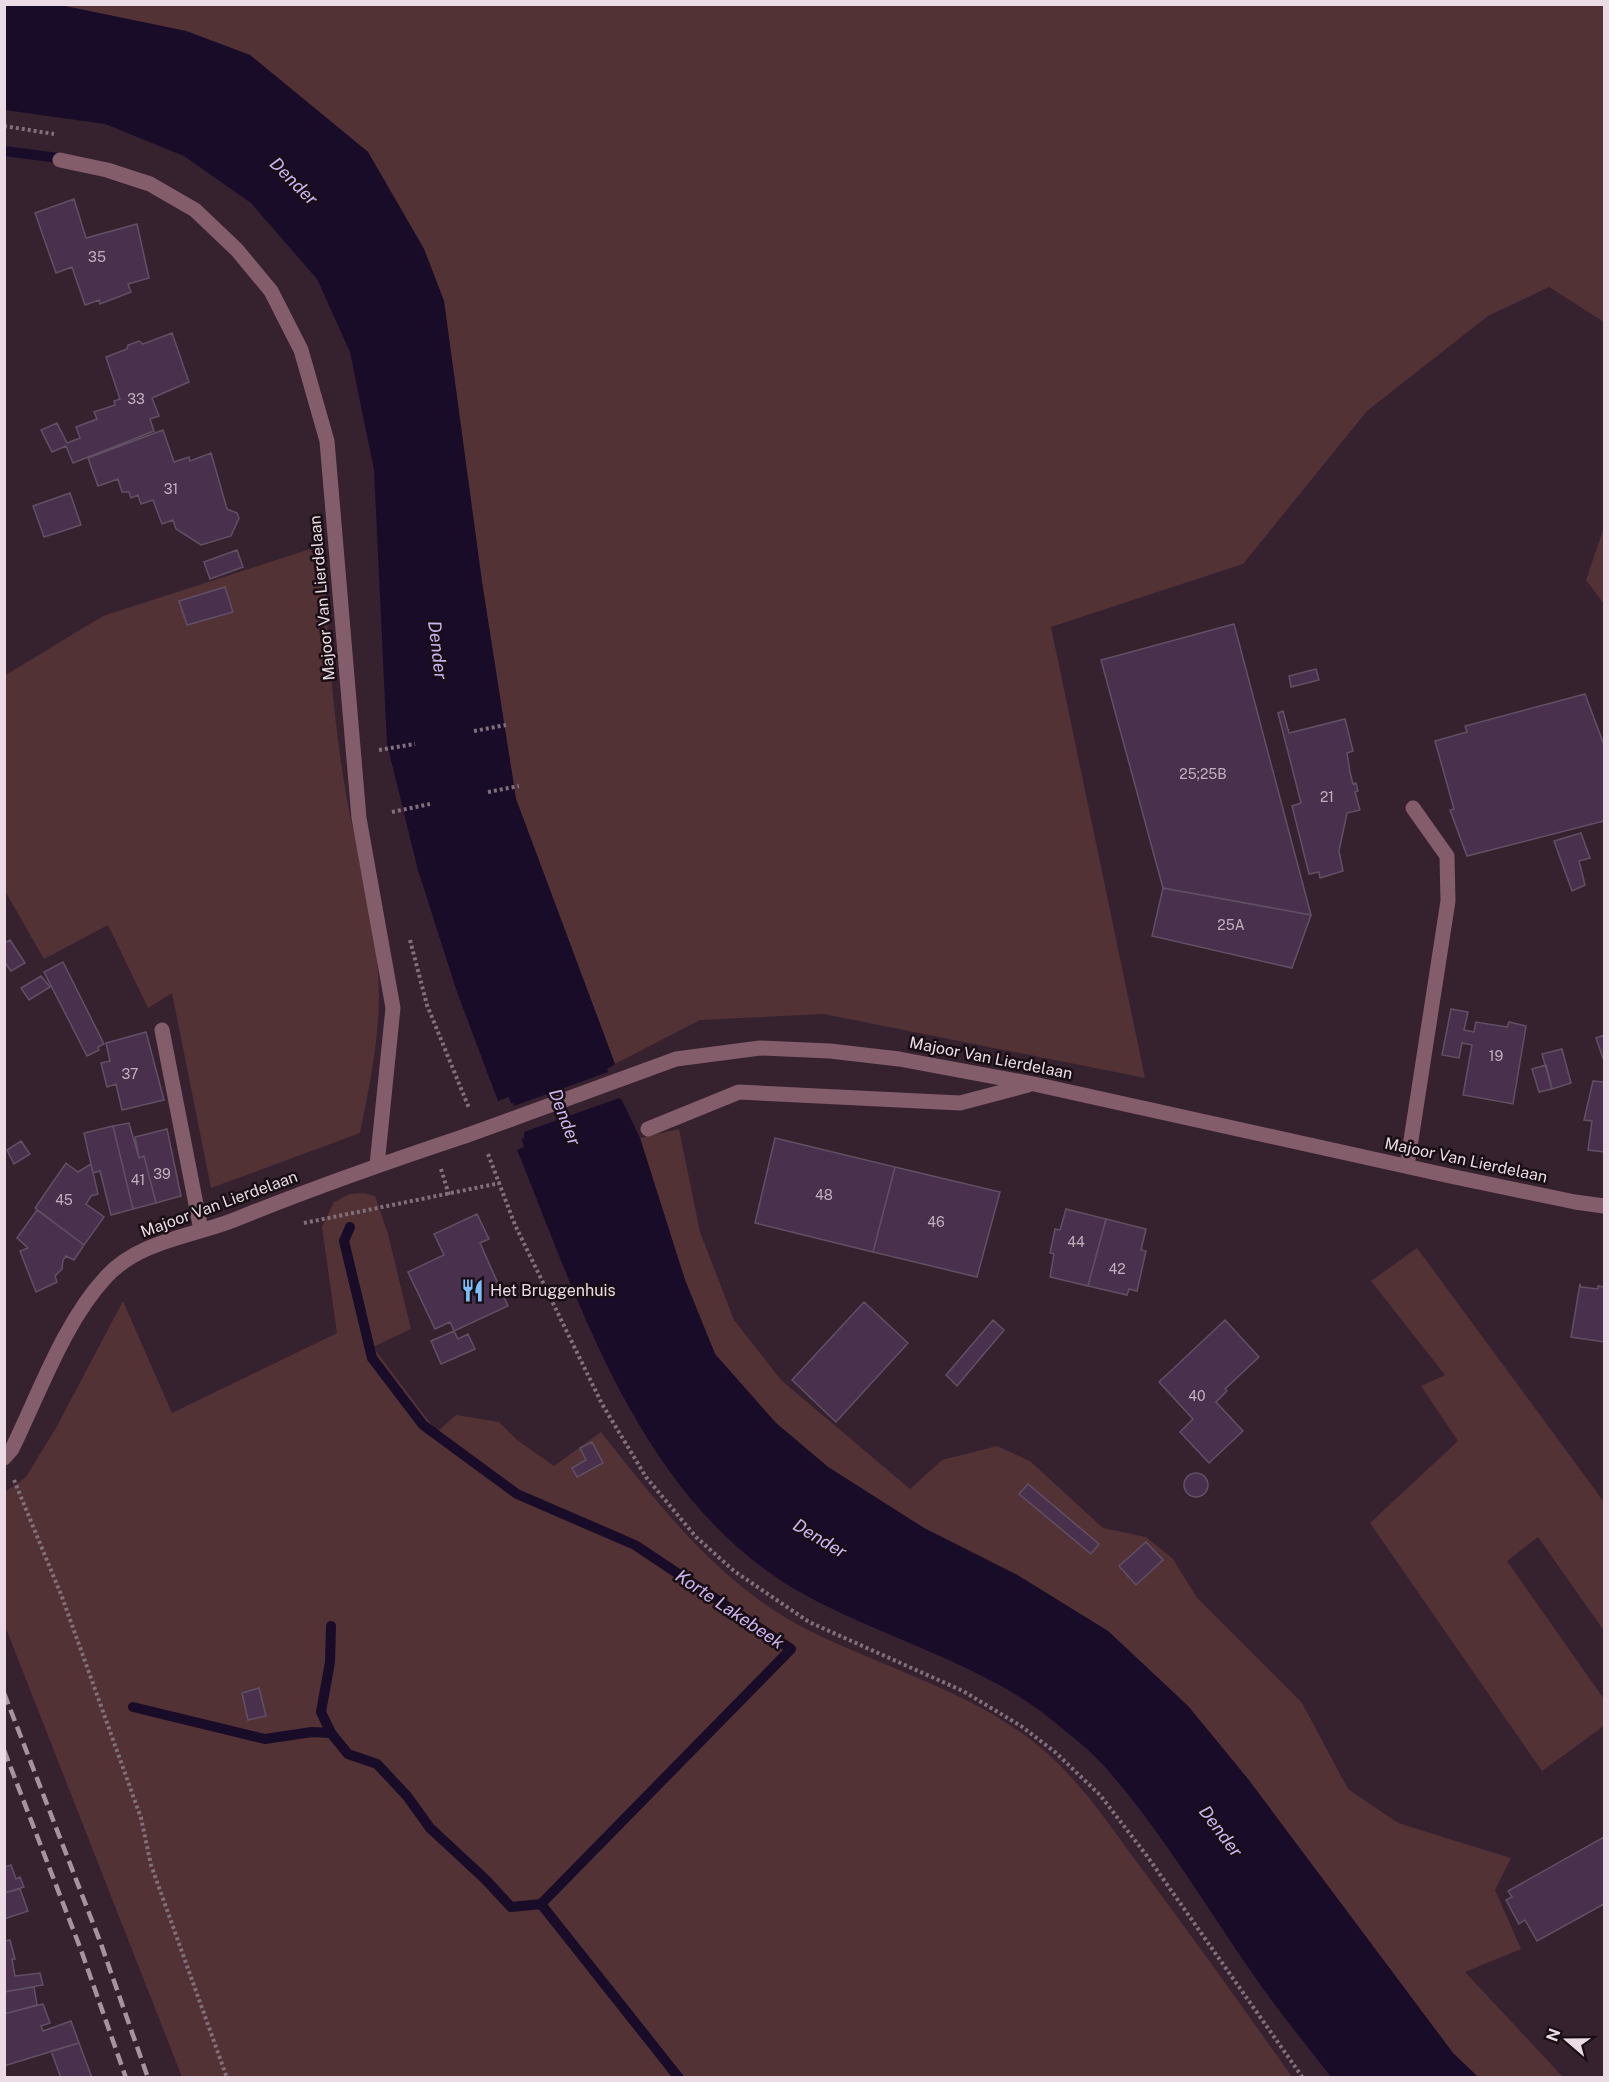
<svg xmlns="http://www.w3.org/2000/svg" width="1609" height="2082" font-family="'Public Sans',sans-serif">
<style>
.green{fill:#523234}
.water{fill:#190c29}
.pier{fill:#36212f}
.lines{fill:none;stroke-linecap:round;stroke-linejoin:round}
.stream{stroke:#190c29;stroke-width:10}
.building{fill:#49314e;stroke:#615064;stroke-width:1.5}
.path{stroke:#816f7b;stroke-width:4;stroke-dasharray:3 3;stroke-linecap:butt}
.minor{stroke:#845d6a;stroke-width:15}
.rail{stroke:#a5949f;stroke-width:4.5;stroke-dasharray:12 6;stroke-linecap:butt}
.minor-bridge{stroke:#845d6a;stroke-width:15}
.labels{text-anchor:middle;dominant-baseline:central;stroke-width:5;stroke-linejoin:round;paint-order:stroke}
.number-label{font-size:14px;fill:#c2b0be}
.street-label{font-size:16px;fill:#eadbe4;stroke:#180e14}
.poi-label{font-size:16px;fill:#eadbe4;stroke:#180e14;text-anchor:start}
.water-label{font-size:18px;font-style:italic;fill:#ccb4f1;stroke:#180e14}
</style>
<rect width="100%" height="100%" fill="#36212f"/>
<path class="green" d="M60,5H1604V322L1549,287L1488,316L1367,411L1243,564L1051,627L1145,1078L824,1014L700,1020L615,1064L516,799L482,582L444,301L424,249L368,152L250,55L186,31Z
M1604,527V604L1586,580Z
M310,549L324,569C328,648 334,728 348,805C359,860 375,914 378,971C382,1026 371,1079 360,1133L211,1188L172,993L148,1008L108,925L44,959L5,891L4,676L103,616Z
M679,1129L700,1232L734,1320L781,1380L910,1489L942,1460L997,1446L1030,1461L1103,1528L1146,1537L1173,1559L1197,1598L1302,1703L1348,1789L1398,1823L1511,1858L1495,1890L1521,1949L1465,1972L1563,2077H1478L1453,2053L1248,1779L1188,1706L1108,1631L1018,1575L924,1528L828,1467L776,1423L715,1354L685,1280L640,1138Z
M364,1193L375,1196L388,1234L411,1329L373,1347L437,1432L456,1415L499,1422L517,1440L554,1466L601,1432C661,1508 723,1588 810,1631C885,1668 969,1691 1035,1743C1077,1776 1108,1823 1139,1865C1191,1935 1242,2006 1292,2077H182L5,1626V1492L26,1477L57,1426L123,1301L172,1413L337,1333L322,1227L334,1202L350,1194Z
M1417,1248L1604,1502V1631L1538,1537L1507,1561L1604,1699V1726L1542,1771L1370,1523L1458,1441L1421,1386L1445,1375L1371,1281Z"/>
<path class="water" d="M5,5H60L186,31L250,55L368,152L424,249L444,301L482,582L516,799L615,1064L607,1069L640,1138L685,1280L715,1354L776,1423L828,1467L924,1528L1017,1575L1108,1631L1188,1706L1248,1779L1453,2053L1478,2077H1331C1304,2042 1275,2007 1250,1970C1203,1902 1160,1829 1105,1767C1090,1750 1070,1735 1052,1720C985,1665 884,1638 807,1596C643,1507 583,1312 517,1150L524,1147L509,1097L498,1101L457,992L418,870L387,744L374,470L350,352L317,279L251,203L184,156L105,124L5,110Z"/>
<path class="pier" d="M611,1071L623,1101L619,1098L524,1132V1138L518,1140L508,1103H513L514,1106Z"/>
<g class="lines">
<path class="stream" d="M4,151L58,158
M350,1227L344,1241L372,1358L423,1425L517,1494L635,1545L791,1649L541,1904L679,2078
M133,1707L265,1739L312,1732L331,1733L348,1754L377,1764L407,1796L430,1828L485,1879L511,1907L541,1904
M331,1733L321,1712L330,1662L331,1626"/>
</g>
<path class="building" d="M74,199L86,238L137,224L149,278L128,284L131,292L100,304L99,300L85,305L72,267L56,273L35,213Z
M172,333L189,382L152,398L159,416L150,419L154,431L73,463L66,446L52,452L41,430L57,423L67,443L80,438L76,427L97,419L94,412L115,405L114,401L120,399L106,357L127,349L128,345L139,341L143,344Z
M163,430L174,462L189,457L190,461L211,453L227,509L237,513L239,518L231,536L201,545L176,529L173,520L162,524L153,500L141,504L138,495L131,498L129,492H122L118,479L98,486L88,458Z
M70,493L81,525L44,537L33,506Z
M237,550L243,567L210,579L204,562Z
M225,587L233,612L187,625L179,601Z
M1234,624L1311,915L1163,888L1101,660Z
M1316,669L1319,680L1291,687L1289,676Z
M1585,694L1604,745V821L1467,856L1450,810L1454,809L1435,741L1467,732L1465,726Z
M1283,711L1289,733L1345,719L1353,751L1347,753L1350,772L1353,784L1356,783L1358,791L1355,792L1360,810L1347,813L1339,851L1343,871L1320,878L1319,872L1309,874L1292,806L1301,803L1278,713Z
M1581,833L1590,858L1579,861L1585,885L1572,891L1554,841Z
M1163,888L1311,915L1292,968L1152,936Z
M10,940L25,963L11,971L4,961V943Z
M63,962L104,1044L98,1047L99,1050L87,1056L44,972Z
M41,976L50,987L29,1000L21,988Z
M1451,1009L1468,1012L1464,1030L1474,1032L1476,1022L1507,1027L1509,1022L1526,1026L1513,1104L1463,1095L1472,1045L1462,1043L1459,1058L1442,1055Z
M146,1032L164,1100L122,1110L116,1084L107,1087L101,1063L110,1061L106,1043Z
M1604,1035V1061L1596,1038Z
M1562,1049L1571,1083L1552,1089L1542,1054Z
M1546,1065L1552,1089L1539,1092L1532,1069Z
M1593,1081L1604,1082V1152L1588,1150L1592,1121L1584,1120Z
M129,1123L139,1158L144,1156L156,1203L133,1209L113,1126Z
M113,1126L133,1209L111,1215L100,1171L93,1173L84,1133Z
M167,1129L181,1196L156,1203L144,1156L139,1158L135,1137Z
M775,1138L895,1167L873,1252L755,1223Z
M21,1141L30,1154L14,1164L7,1150Z
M66,1163L78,1172L91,1164L98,1194L91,1196L86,1204L104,1217L84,1245L35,1208Z
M895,1167L1000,1192L977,1277L873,1252Z
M1066,1209L1106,1219L1088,1286L1050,1277L1054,1254L1050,1253L1055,1229L1060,1230Z
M37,1210L84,1245L74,1260L66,1256L63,1260L62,1269L55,1276L57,1282L36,1292L20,1251L28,1248L17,1238Z
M477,1214L489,1239L480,1243L508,1306L454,1331L450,1322L435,1329L408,1272L444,1255L434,1234Z
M1106,1219L1146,1229L1141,1250L1146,1251L1137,1291L1129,1289L1127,1295L1088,1286Z
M1580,1284L1581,1287L1598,1289V1286L1604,1287V1342L1571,1337Z
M864,1302L908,1343L836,1422L792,1380Z
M993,1320L1004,1330L957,1386L946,1375Z
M1225,1320L1259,1357L1225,1389L1227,1391L1216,1402L1243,1431L1209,1463L1180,1432L1193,1419L1159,1382Z
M454,1331L458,1339L468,1334L475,1349L441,1364L431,1341Z
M592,1442L603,1463L577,1477L572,1468L586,1460L580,1448Z
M1184 1485a12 12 0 1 1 24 0a12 12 0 1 1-24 0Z
M1028,1484L1099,1544L1091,1554L1019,1494Z
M1146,1542L1163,1560L1136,1585L1119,1566Z
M259,1688L266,1716L248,1720L242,1693Z
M1604,1837V1904L1537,1941L1525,1920L1519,1924L1506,1900L1512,1897L1508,1891Z
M11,1865L16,1879L20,1877L24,1887L4,1893V1867Z
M20,1889L28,1911L4,1919V1893Z
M10,1940L15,1959H12L15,1976L40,1973L43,1985L4,1992V1941Z
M34,1987L37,2005L4,2014V1992Z
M43,2004L50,2023L41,2026L43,2031L71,2021L79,2043L4,2066V2014Z
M79,2043L92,2078H61L51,2051Z"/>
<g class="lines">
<path class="path" d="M4,126L54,134
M474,731L506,725
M379,750L415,744
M488,792L519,786
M392,812L430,804
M410,940L427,1005L469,1108
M488,1154L515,1225L602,1404L646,1477L696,1537L734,1571L809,1622L963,1691L1021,1726L1055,1752L1100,1795L1147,1856L1303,2078
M441,1169L449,1195
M304,1223L500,1183
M14,1480L62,1597L141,1818L151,1865L227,2078"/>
<path class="minor" d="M60,160L107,170L150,184L195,210L237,250L271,291L301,350L327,441L359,818L393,1008L377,1165
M162,1030L201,1230
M512,1119L676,1059L760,1048L830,1051L899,1059L1034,1084L1450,1176L1575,1202L1604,1206
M648,1129L739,1092L960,1103L1028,1085
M1407,1166L1448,901L1447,856L1413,808
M4,1458L12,1449C39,1394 64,1322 106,1277C139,1241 190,1237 234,1220C310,1189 387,1162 465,1136"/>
<path class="rail" d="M4,1693L101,1944L148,2078
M4,1750L81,1950L126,2078"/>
<path class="minor-bridge" d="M465,1136L512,1119"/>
</g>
<defs>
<symbol id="restaurant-bare" viewBox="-9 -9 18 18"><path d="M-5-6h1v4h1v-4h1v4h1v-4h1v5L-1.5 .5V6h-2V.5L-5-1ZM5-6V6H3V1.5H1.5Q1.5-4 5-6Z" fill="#7dbef9" stroke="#180e14" stroke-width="2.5" paint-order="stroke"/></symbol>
</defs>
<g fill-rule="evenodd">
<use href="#restaurant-bare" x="456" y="1274" width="33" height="33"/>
</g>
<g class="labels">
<g class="number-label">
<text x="97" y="257">35</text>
<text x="136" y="399">33</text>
<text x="171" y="489">31</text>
<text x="1203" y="774">25;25B</text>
<text x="1327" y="797">21</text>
<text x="1231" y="925">25A</text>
<text x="1496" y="1056">19</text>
<text x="130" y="1074">37</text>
<text x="162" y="1174">39</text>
<text x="138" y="1180">41</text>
<text x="824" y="1195">48</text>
<text x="64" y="1200">45</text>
<text x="936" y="1222">46</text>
<text x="1076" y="1242">44</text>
<text x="1117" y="1269">42</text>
<text x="1197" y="1396">40</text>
</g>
<g class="street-label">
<text transform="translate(322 598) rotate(-95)">Majoor Van Lierdelaan</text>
<text transform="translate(991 1058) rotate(11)">Majoor Van Lierdelaan</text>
<text transform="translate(1466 1160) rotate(12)">Majoor Van Lierdelaan</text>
<text transform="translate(219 1204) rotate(-20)">Majoor Van Lierdelaan</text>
</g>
<g class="poi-label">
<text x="490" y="1290">Het Bruggenhuis</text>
</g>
<g class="water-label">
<text transform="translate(294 181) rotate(45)">Dender</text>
<text transform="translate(438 650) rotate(83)">Dender</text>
<text transform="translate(565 1117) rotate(69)">Dender</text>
<text transform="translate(820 1538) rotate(31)">Dender</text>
<text transform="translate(730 1609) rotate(34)">Korte Lakebeek</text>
<text transform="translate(1221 1831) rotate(53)">Dender</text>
</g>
</g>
<rect width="1609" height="2082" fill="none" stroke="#eadbe4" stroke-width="12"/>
<g transform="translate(1567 2040) rotate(290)" stroke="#180e14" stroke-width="4.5" paint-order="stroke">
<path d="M0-4.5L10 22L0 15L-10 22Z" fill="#eadbe4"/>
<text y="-9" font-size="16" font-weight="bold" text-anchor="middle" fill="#eadbe4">N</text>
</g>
</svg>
